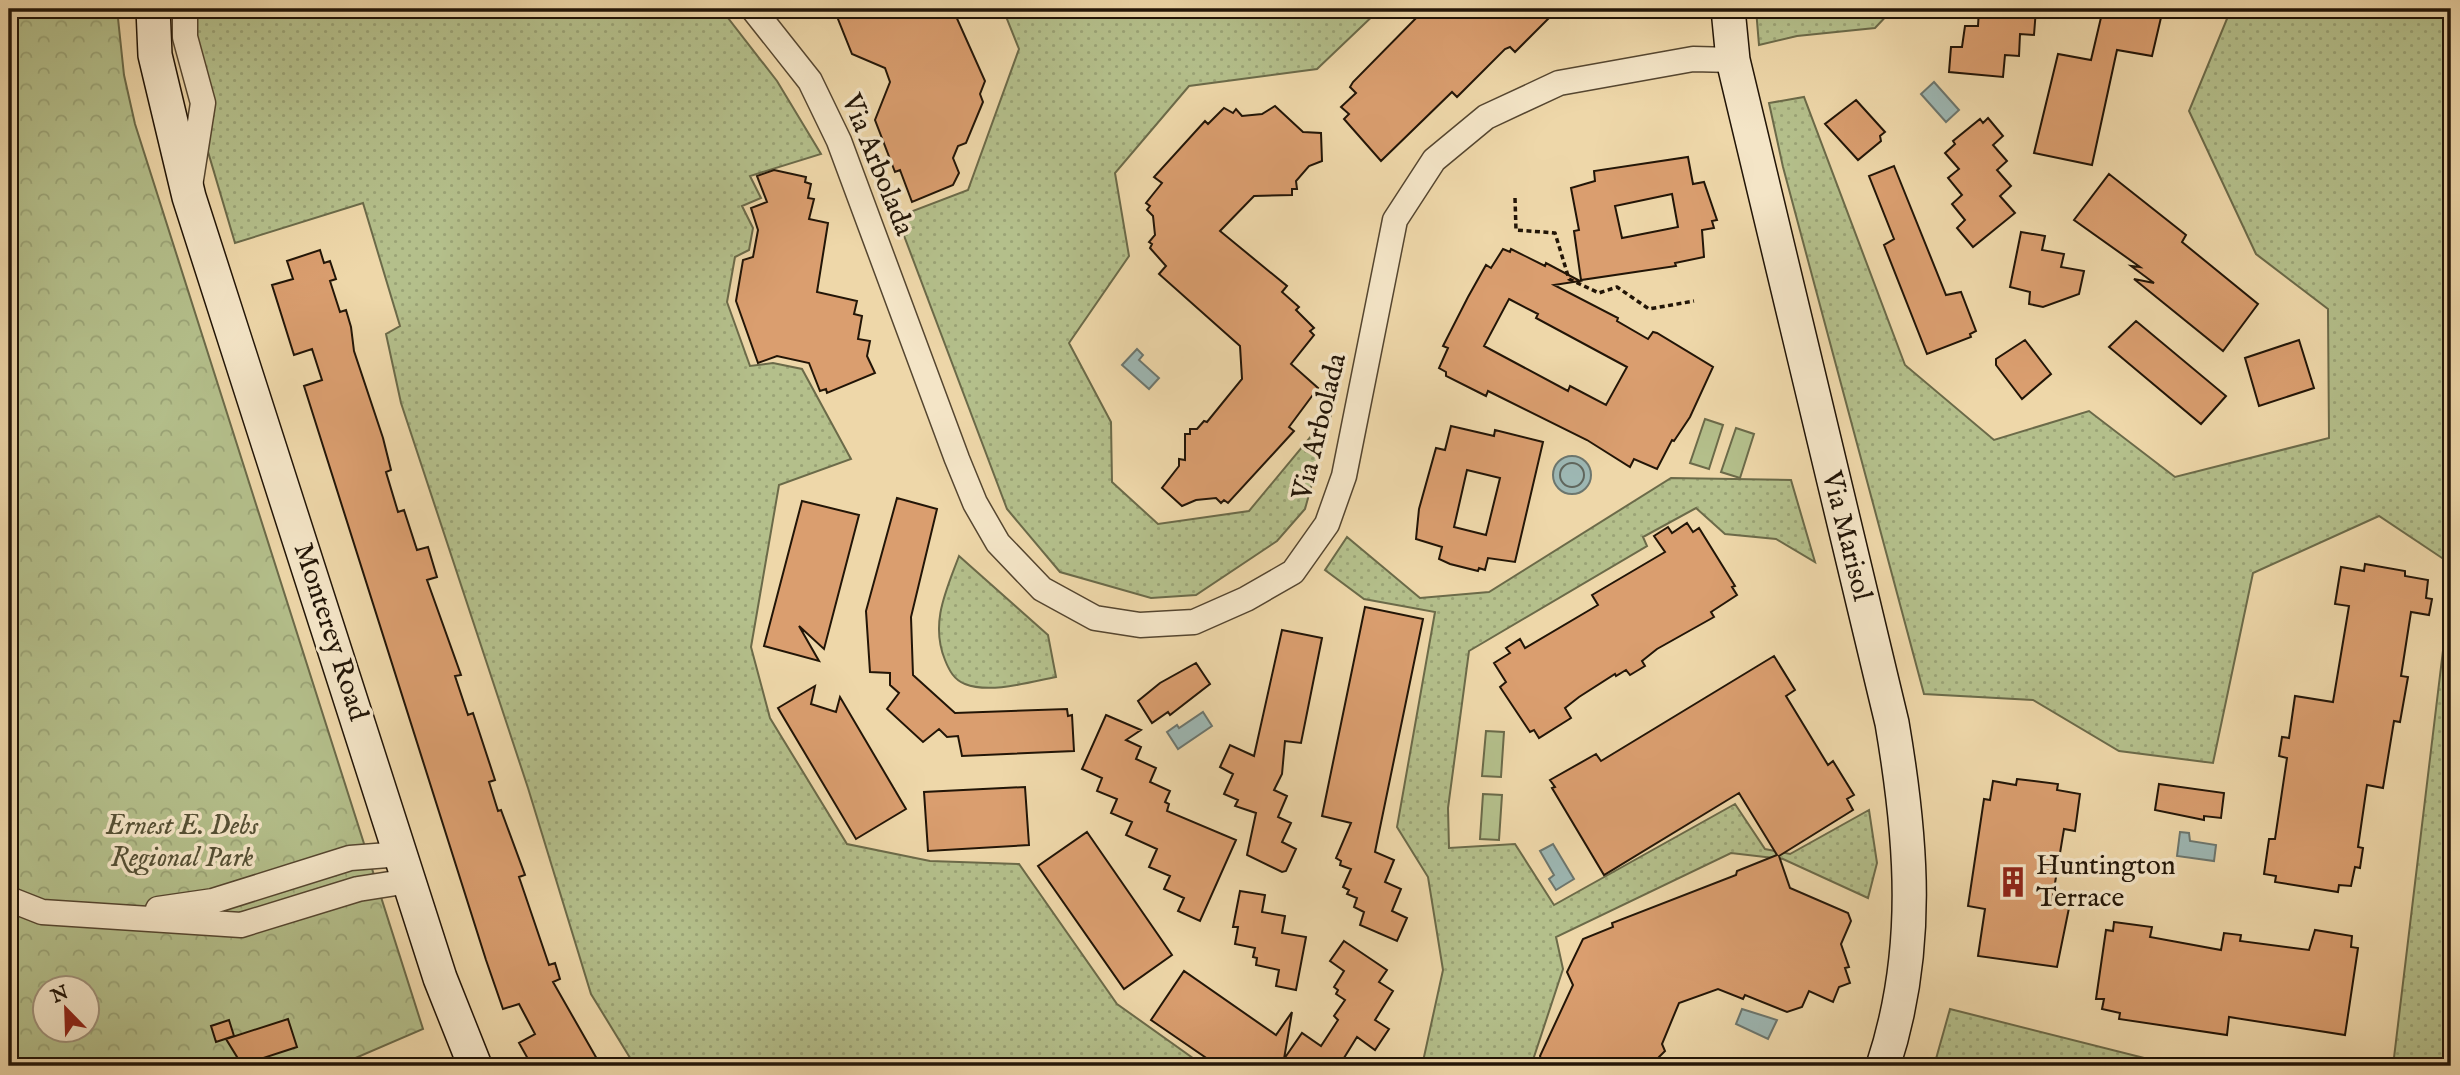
<svg xmlns="http://www.w3.org/2000/svg" width="2460" height="1075" font-family="'IM FELL English',serif">
<style>
.grass{fill:url(#grass-dots);stroke:#6b6a49;stroke-width:2}
.forest{fill:url(#forest-crowns);stroke:#6b6a49;stroke-width:2;fill-rule:evenodd}
.pitch{fill:#b4bf8b;stroke:#6b6a49;stroke-width:2}
.water{fill:#9db7b3;stroke:#6c766e;stroke-width:2}
.lines{fill:none;stroke-linecap:round;stroke-linejoin:round}
.shore{stroke:#60665d;stroke-width:2}
.building{fill:#da9e6f;stroke:#221507;stroke-width:2;fill-rule:evenodd}
.street-casing{stroke:#554630;stroke-width:27}
.secondary-casing{stroke:#221507;stroke-width:36}
.path{stroke:#221507;stroke-width:3.5;stroke-dasharray:5 3.5;stroke-linecap:butt}
.street{stroke:#f4e5c7;stroke-width:24}
.secondary{stroke:#f4e5c7;stroke-width:33}
.labels{text-anchor:middle;dominant-baseline:central;stroke-width:7;stroke-linejoin:round;paint-order:stroke}
.street-label{font-size:28px;fill:#221507;stroke:#f4e5c7}
.park-label{font-size:28px;font-style:italic;fill:#555035;stroke:#f4e5c7}
.poi-label{font-size:28px;fill:#221507;stroke:#f4e5c7;text-anchor:start}
</style>
<defs>
<pattern id="grass-dots" width="8" height="8" patternUnits="userSpaceOnUse" patternTransform="scale(1.75)"><rect width="8" height="8" fill="#b4bf8b"/><path d="M2 2h.1M6 6h.1" fill="none" stroke="#9aa376" stroke-width="1.8" stroke-linecap="round"/></pattern>
<pattern id="forest-crowns" width="20" height="18" patternUnits="userSpaceOnUse" patternTransform="scale(1.75)"><rect width="20" height="18" fill="#b4bf8b"/><path d="M2 6a3 3 0 1 1 6 0M12 15a3 3 0 1 1 6 0" fill="none" stroke="#9aa376"/></pattern>
</defs>
<rect width="100%" height="100%" fill="#eed7a9"/>
<filter id="stains"><feTurbulence type="fractalNoise" baseFrequency=".00286" numOctaves="4"/><feColorMatrix values="0 0 0 0 .2 0 0 0 0 .09 0 0 0 0 .02 0 0 0 .5 -.17"/></filter>
<radialGradient id="worn" r=".72"><stop offset=".6" stop-color="#630" stop-opacity="0"/><stop offset="1" stop-color="#630" stop-opacity=".3"/></radialGradient>
<path class="grass" d="M193,9H721L777,81L821,154L750,176L761,198L742,206L753,228L749,250L735,257L727,302L750,366L773,363L802,369L851,459L779,485L751,647L770,718L847,844L930,861L1019,864L1117,1004L1204,1066H635L591,994L528,788L401,403L386,334L400,326L363,203L235,243L206,145Z
M1003,9H1380L1317,69L1189,86L1115,173L1129,256L1069,343L1111,422L1112,482L1158,524L1249,511L1332,411L1305,509L1277,541L1196,595L1151,598L1060,572L1007,509L897,217L968,190L1019,49Z
M1756,9H1893L1875,28L1797,36L1759,45Z
M2231,9H2451V564L2379,516L2253,573L2213,763L2119,751L2033,700L1924,694L1783,167L1769,103L1804,97L1905,365L1994,440L2089,411L2175,477L2329,438L2328,309L2256,254L2189,111Z
M1671,478L1791,480L1815,562L1776,539L1725,534L1696,508L1643,537L1647,546L1469,651L1448,808L1449,848L1515,844L1554,905L1735,804L1765,849L1790,854L1869,810L1877,863L1868,898L1783,859L1731,853L1556,937L1563,969L1533,1060L1535,1066H1422L1443,970L1428,877L1397,827L1435,612L1364,599L1325,570L1347,537L1420,598L1489,592Z
M959,556L1048,635L1056,677C1030,682 990,694 965,684C954,680 949,670 945,660C930,623 946,591 959,556Z
M2451,584V1066H2393Z
M1950,1009L2176,1066H1934Z"/>
<path class="forest" d="M9,9H117L124,75L135,124L423,1029L337,1066H9ZM46,988H88V1030H46Z"/>
<path class="pitch" d="M1705,419L1723,425L1709,469L1690,463Z
M1736,428L1754,434L1740,478L1721,472Z
M1486,731L1504,732L1501,777L1482,776Z
M1483,794L1502,795L1499,840L1480,839Z"/>
<path class="water" d="M1934,82L1959,110L1946,122L1921,94Z
M1137,349L1143,355L1139,360L1159,378L1149,389L1122,365Z
M1553 475a19 19 0 1 1 38 0a19 19 0 1 1-38 0Z
M1203,712L1212,726L1178,749L1167,732L1177,725L1179,728Z
M2180,832L2189,833L2190,841L2216,845L2214,861L2177,856Z
M1553,844L1574,879L1556,890L1549,879L1554,875L1540,851Z
M1742,1009L1777,1020L1768,1039L1736,1024Z"/>
<g class="lines">
<path class="shore" d="M1560 475a12 12 0 1 1 24 0a12 12 0 1 1-24 0Z"/>
</g>
<path class="building" d="M834,9H950L955,14L985,81L980,94L983,102L966,143L958,146L953,158L959,173L953,185L912,202L900,170L895,172L875,120L890,82L885,68L852,54Z
M1425,9H1538L1548,19L1515,52L1510,47L1505,49L1457,97L1452,92L1381,161L1344,119L1349,114L1341,107L1356,93L1350,87L1353,82Z
M1979,9H2036L2034,35L2020,34L2019,56L2005,55L2003,77L1949,72L1951,47H1962L1965,26H1978Z
M2103,9H2163L2152,56L2117,50L2092,165L2034,153L2058,54L2091,60Z
M1856,100L1885,132L1880,136L1881,141L1858,160L1825,124Z
M1275,106L1303,132L1321,133L1322,161L1309,166L1296,181L1297,189H1292V195L1254,196L1220,231L1287,286L1282,292L1299,307L1296,310L1314,328L1310,331L1314,335L1291,364L1318,388L1289,427L1294,431L1228,503L1224,500L1221,503L1216,498L1196,500L1182,506L1162,488L1179,466V459L1185,460V434H1190V429H1197L1204,421L1207,422L1242,379L1240,346L1159,274L1166,266L1150,248L1152,244L1149,242L1155,235L1153,216L1147,210L1150,206L1146,203L1162,183L1154,177L1205,121L1208,124L1224,108L1233,113L1236,109L1242,116L1262,114Z
M1988,118L2003,136L1993,145L2007,161L1997,170L2011,186L2000,196L2015,213L1973,247L1957,228L1965,220L1952,204L1962,195L1948,178L1959,169L1945,153L1955,144L1953,141L1980,119L1983,123Z
M1688,157L1693,184L1704,182L1717,220L1712,221L1714,228L1702,230L1704,257L1675,263L1676,266L1581,280L1574,231L1579,230L1571,188L1595,181L1594,171ZM1672,194L1678,227L1622,238L1615,206Z
M1894,166L1946,295L1961,292L1976,331L1970,334L1971,337L1927,354L1884,245L1894,239L1869,176Z
M774,170L806,177L805,182L811,184L808,198L814,199L809,219L828,223L817,292L857,301L854,314L862,316L858,339L870,341L867,356L875,373L827,393L826,389L820,391L809,363L777,356L758,363L736,301L743,260L753,257L758,230L751,208L767,202L757,176Z
M2109,174L2186,235L2182,242L2258,304L2223,351L2134,279L2154,283L2131,266L2140,267L2074,220Z
M2021,232L2045,236L2042,250L2064,254L2061,267L2084,271L2079,294L2043,307L2029,304L2030,292L2010,287Z
M1503,249L1510,252L1511,249L1545,266L1546,263L1580,281L1554,285L1618,318L1617,321L1648,339L1653,332L1657,333L1713,367L1690,417L1674,441L1672,440L1657,469L1634,459L1630,467L1587,440L1488,391L1486,396L1446,376V372L1439,368L1448,348L1443,346L1468,297L1486,265L1491,268ZM1509,299L1538,314L1536,318L1627,367L1606,405L1570,386L1568,391L1484,346Z
M320,250L324,263L330,261L336,279L330,281L340,312L346,310L351,327L354,351L383,438L391,470L386,472L398,512L404,510L417,550L428,547L437,577L427,580L461,675L455,676L468,715L473,713L495,780L489,782L498,811L501,810L525,875L519,877L549,965L555,963L560,979L553,982L601,1066H532L519,1043L535,1034L519,1004L503,1009L486,960L304,386L322,380L312,349L294,355L272,285L293,279L287,261Z
M2136,321L2226,396L2201,424L2109,347Z
M2025,340L2051,374L2022,399L1996,365V359Z
M2299,340L2314,388L2259,406L2245,358Z
M1451,426L1494,436L1495,430L1543,442L1515,562L1488,558L1485,570L1479,568L1478,571L1450,564L1439,559L1442,547L1416,539L1419,509L1436,448L1445,450ZM1467,470L1500,478L1486,535L1454,527Z
M897,498L937,509L911,617L913,675L955,713L1067,709L1068,716L1072,715L1074,751L962,756L958,736L947,737L939,729L923,742L887,709L899,693L890,685V673L870,672L866,611Z
M802,501L859,515L824,649L799,626L819,661L764,646Z
M1687,523L1693,532L1699,528L1735,586L1732,587L1737,595L1711,612L1714,617L1657,649L1642,661L1645,666L1630,675L1626,670L1616,676L1615,674L1579,697L1565,708L1571,718L1539,738L1534,730L1530,732L1500,687L1506,682L1494,663L1510,653L1506,648L1520,639L1525,648L1598,605L1592,595L1665,552L1654,536L1668,527L1672,533Z
M2365,564L2405,571V576L2428,580L2426,598L2432,599L2429,615L2411,612L2401,676L2408,677L2400,722L2394,721L2383,788L2367,785L2358,847L2363,848L2360,868L2355,867L2351,886L2339,885L2338,892L2275,882L2276,876L2264,874L2269,839H2275L2287,758L2279,756L2282,737L2289,738L2295,696L2333,702L2349,606L2335,604L2341,567L2364,571Z
M1365,607L1423,619L1375,852L1394,860L1385,882L1401,889L1392,911L1407,918L1397,941L1360,925L1364,912L1354,907L1357,898L1347,894L1349,890L1343,887L1351,869L1340,865L1341,861L1336,858L1351,823L1322,816Z
M1282,630L1322,638L1301,743L1285,741L1282,774L1274,790L1287,796L1278,817L1291,823L1282,842L1296,849L1286,871L1282,872L1247,855L1256,813L1235,806L1238,800L1224,794L1233,774L1220,767L1230,745L1254,756Z
M1774,656L1795,690L1786,696L1828,765L1833,761L1854,795L1847,799L1853,810L1779,856L1790,888L1848,913L1851,921L1841,944L1849,967L1845,968L1850,983L1839,987L1833,1002L1809,991L1802,1007L1787,1012L1745,995L1743,999L1718,989L1679,1003L1662,1044L1665,1051L1659,1057L1663,1066H1544L1540,1056L1573,985L1567,972L1583,939L1613,927L1612,923L1736,875L1737,871L1777,855L1739,793L1604,875L1552,788L1555,787L1550,780L1596,754L1601,761Z
M1196,663L1210,684L1170,715L1168,712L1152,723L1138,701L1160,683Z
M815,686L811,704L836,712L840,697L906,809L856,839L778,708Z
M1106,715L1141,730L1126,740L1141,747L1136,759L1156,768L1150,782L1170,791L1165,802L1169,804L1167,811L1236,840L1200,921L1178,911L1184,898L1164,889L1170,876L1149,867L1157,849L1126,835L1132,822L1111,813L1117,799L1097,791L1102,778L1082,769Z
M2017,779L2058,784L2057,790L2080,794L2075,831L2064,829L2052,901L2070,903L2057,967L1978,956L1985,909L1968,906L1984,799L1990,800L1993,781L2016,785Z
M2159,784L2224,793L2221,818L2204,816V820L2155,810Z
M1025,787L1029,845L928,851L924,792Z
M1087,832L1172,955L1124,989L1038,866Z
M1240,891L1265,895L1262,912L1285,916L1282,933L1306,937L1296,990L1276,986L1279,970L1256,965L1257,958L1253,957L1255,948L1235,944L1238,927H1233Z
M2114,922L2152,927L2150,937L2221,950L2224,933L2241,935L2240,941L2309,950L2315,930L2352,936L2351,947L2358,948L2345,1035L2229,1017L2227,1035L2119,1019L2120,1013L2102,1009L2104,999H2096L2106,930L2113,931Z
M1344,941L1387,970L1379,982L1393,991L1375,1020L1389,1029L1375,1050L1357,1037L1339,1066H1218L1151,1020L1184,971L1276,1035L1292,1012L1284,1059L1302,1033L1321,1046L1338,1020L1334,1016L1345,1000L1336,994L1338,990L1334,987L1344,971L1330,961Z
M288,1019L297,1047L242,1065L226,1039Z
M229,1020L234,1036L216,1042L211,1026Z"/>
<g class="lines">
<defs>
<path id="street" d="M185,9V37L203,103L190,186
M753,9L810,81L839,141L957,459L975,503L998,543L1042,589L1095,618L1140,625L1194,622L1246,599L1293,572L1327,524L1344,476L1395,220L1434,160L1486,117L1559,83L1693,59L1733,60
M9,899L42,912L241,925L358,889L409,881
M158,909L213,901L350,858L401,854"/>
<path id="secondary" d="M153,9L155,55L189,197L440,978L475,1066
M1728,9L1733,60L1892,723C1912,840 1921,951 1883,1066"/>
</defs>
<use href="#street" class="street-casing"/>
<use href="#secondary" class="secondary-casing"/>
<path class="path" d="M1515,198L1516,230L1555,233L1569,279L1599,293L1617,287L1649,309L1694,301"/>
<use href="#street" class="street"/>
<use href="#secondary" class="secondary"/>
</g>
<defs>
<symbol id="building-bare" viewBox="-9 -9 18 18"><path d="M-4-6H4V6H1V3H-1V6H-4ZM-2.5-4.3h1.7v1.8h-1.7ZM.8-4.3h1.7v1.8H.8ZM-2.5-1h1.7V.8h-1.7ZM.8-1h1.7V.8H.8Z" fill="#8f2418" stroke="#f4e5c7" stroke-width="2.5" paint-order="stroke"/></symbol>
</defs>
<g fill-rule="evenodd">
<use href="#building-bare" x="1991" y="860" width="44" height="44"/>
</g>
<g class="labels">
<g class="street-label">
<text transform="translate(877 165) rotate(68)">Via Arbolada</text>
<text transform="translate(1320 427) rotate(-76)">Via Arbolada</text>
<text transform="translate(1846 536) rotate(76)">Via Marisol</text>
<text transform="translate(330 632) rotate(72)">Monterey Road</text>
</g>
<g class="park-label">
<text x="182" y="826">Ernest E. Debs<tspan x="182" dy="32">Regional Park</tspan></text>
</g>
<g class="poi-label">
<text x="2036" y="866">Huntington<tspan x="2036" dy="32">Terrace</tspan></text>
</g>
</g>
<rect width="2460" height="1075" fill="none" stroke="#eed7a9" stroke-width="35"/>
<rect x="10" y="10" width="2439" height="1054" fill="none" stroke="#221507" stroke-width="3.5"/>
<rect x="18" y="18" width="2425" height="1040" fill="none" stroke="#221507" stroke-width="2"/>
<g transform="translate(66 1009) rotate(337)"><circle r="33" fill="#f4e5c7" stroke="#a0927a" stroke-width="2"/>
<path d="M0-5L12 26L0 18L-12 26Z" fill="#8f2418"/>
<text y="-10" font-size="19" font-weight="bold" text-anchor="middle" fill="#221507">N</text>
</g>
<rect width="100%" height="100%" filter="url(#stains)"/>
<rect width="100%" height="100%" fill="url(#worn)"/>
</svg>
